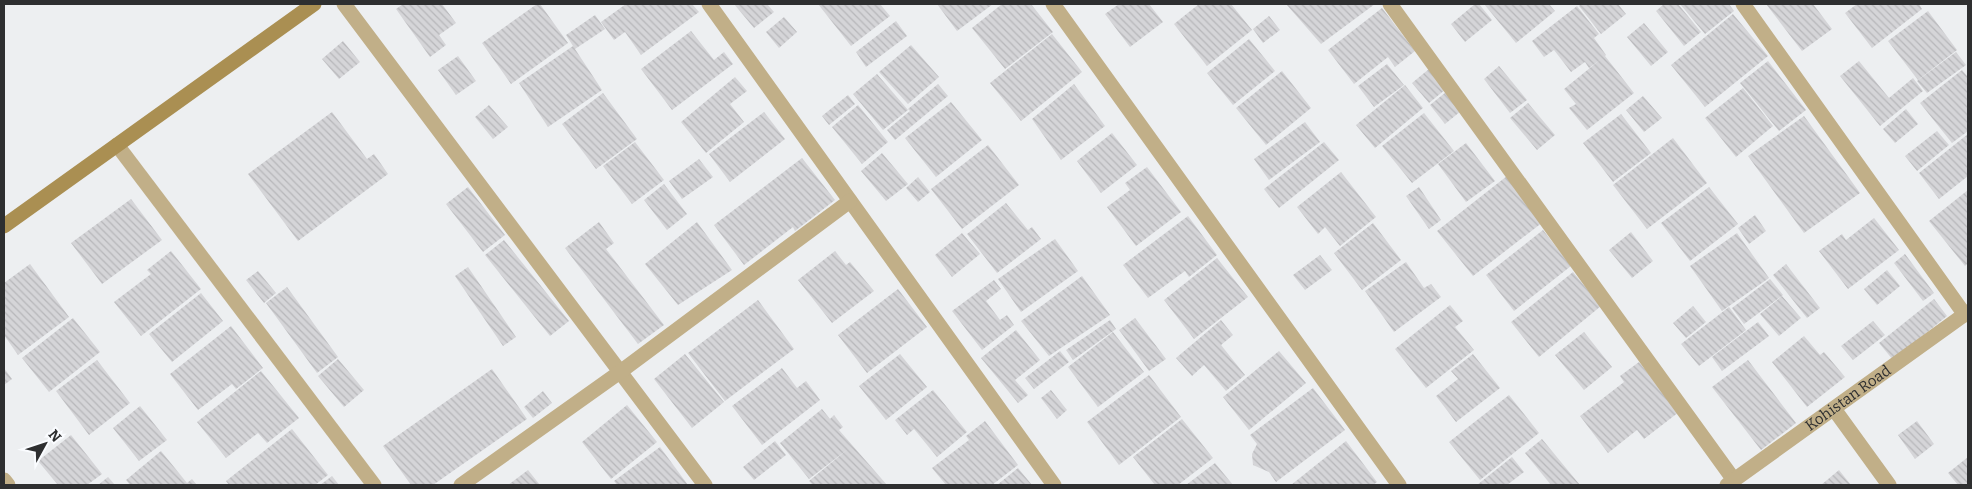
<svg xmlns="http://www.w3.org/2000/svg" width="1972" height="489" font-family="Bitter,serif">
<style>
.building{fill:url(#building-back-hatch)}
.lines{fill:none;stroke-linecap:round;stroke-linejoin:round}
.street{stroke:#c1af88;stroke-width:15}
.secondary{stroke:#aa8f52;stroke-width:15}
.labels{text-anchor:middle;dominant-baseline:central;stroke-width:4;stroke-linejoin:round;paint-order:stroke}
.street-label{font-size:15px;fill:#2e2f30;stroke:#fafcff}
</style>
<defs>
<pattern id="building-back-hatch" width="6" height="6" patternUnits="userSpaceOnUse" patternTransform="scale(1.25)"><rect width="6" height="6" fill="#d5d5d8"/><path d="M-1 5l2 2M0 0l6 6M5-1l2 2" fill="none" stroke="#b7b7ba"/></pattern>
</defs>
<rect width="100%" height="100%" fill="#edeff1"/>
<path class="building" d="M403,4H442L456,23L439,35L446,45L430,57L396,9Z
M537,4H540L568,43L511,84L482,43Z
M626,4H692L699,12L641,55L625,32L614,40L601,22Z
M734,4H767L774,12L754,28Z
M818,4H880L890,16L851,46Z
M937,4H993L957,31Z
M1002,4H1031L1053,32L1005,69L972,28Z
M1119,4H1149L1163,22L1130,47L1105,14Z
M1199,4H1231L1252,30L1207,66L1174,24Z
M1286,4H1375L1321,44Z
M1475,4H1479L1492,20L1465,42L1451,24Z
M1484,4H1549L1555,11L1516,43Z
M1581,4H1618L1626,14L1601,34L1579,6Z
M1664,4H1678L1701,32L1684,46L1656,11Z
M1680,4H1729L1734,11L1705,34Z
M1766,4H1813L1832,29L1802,51Z
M1857,4H1919L1922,9L1872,48L1845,13Z
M1577,6L1599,34L1594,38L1606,55L1605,56L1634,93L1587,130L1569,108L1576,104L1564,89L1601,59L1589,68L1585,62L1571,72L1554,50L1544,57L1532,41Z
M1382,8L1415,51L1395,67L1388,57L1354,84L1328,50Z
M1928,11L1957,50L1918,80L1888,41Z
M1733,14L1768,56L1705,107L1671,65Z
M595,15L605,29L575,49L602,90L548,127L519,83L573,46L566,35Z
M1269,16L1280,30L1263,43L1253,29Z
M784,17L797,32L779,48L766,32Z
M896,21L907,36L866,67L856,52Z
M1644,23L1668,52L1651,66L1627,37Z
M691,31L714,60L724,52L733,64L672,110L641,69Z
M1052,34L1082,72L1021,121L990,83Z
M1249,39L1275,71L1233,105L1207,73Z
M343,41L360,62L339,79L322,59Z
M911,45L939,77L908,104L879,72Z
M1956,52L1966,65L1927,93L1917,81Z
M458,56L476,81L456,95L438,70Z
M1768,61L1806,110L1779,131L1740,83Z
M1859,61L1889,98L1913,78L1923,91L1880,126L1840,76Z
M1387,64L1404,85L1374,107L1358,86Z
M1499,66L1527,100L1510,113L1484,79Z
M1429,69L1446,89L1429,103L1412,83Z
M1962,70L1968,77V131L1952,143L1920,103Z
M1282,71L1311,108L1266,145L1236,108Z
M877,74L908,110L883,130L853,94Z
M735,77L747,91L730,104L744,122L706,153L681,122Z
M938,84L948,96L895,140L887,130L910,111L908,109Z
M1074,84L1105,126L1061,160L1032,119Z
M1405,85L1423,108L1375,148L1356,125Z
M1743,88L1773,126L1736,157L1705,118Z
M1446,92L1461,111L1445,124L1430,105Z
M603,93L637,139L596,169L562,124Z
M848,95L855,104L829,125L822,116Z
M1643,96L1662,118L1644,132L1626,110Z
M951,102L982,140L936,177L905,138Z
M1528,103L1555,135L1537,150L1510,118Z
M489,105L508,127L493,139L475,117Z
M858,105L888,142L862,164L832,127Z
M1906,109L1918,124L1895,143L1883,129Z
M332,112L367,159L374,154L388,174L298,241L248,174Z
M764,112L785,139L730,182L709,154Z
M1424,113L1454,151L1412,183L1382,146Z
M1621,114L1651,153L1613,182L1583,143Z
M1804,116L1860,193L1804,233L1748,156Z
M1305,122L1320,142L1269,180L1254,159Z
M1937,131L1949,145L1917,171L1905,156Z
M1112,133L1137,165L1101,193L1077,161Z
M1968,134V176L1939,199L1919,173Z
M1673,138L1707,183L1647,229L1613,185Z
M635,142L664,180L632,204L603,166Z
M1324,142L1339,160L1279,208L1264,189Z
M1466,143L1495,181L1466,202L1438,164Z
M988,145L1019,185L962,229L931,189Z
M882,153L908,184L886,201L861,171Z
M802,158L835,200L795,231L793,227L744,265L714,225Z
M699,159L713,177L682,199L669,181Z
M1147,167L1181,212L1136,246L1107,207L1130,190L1125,183Z
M1341,172L1376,217L1340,246L1325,227L1318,234L1297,207Z
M1507,176L1543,222L1473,276L1437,231Z
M918,177L930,192L918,202L906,188Z
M664,184L687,214L667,230L644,200Z
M468,187L505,235L483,252L446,204Z
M1419,187L1441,220L1429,229L1406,196Z
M1709,187L1738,224L1690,261L1661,223Z
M1968,190V263L1965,266L1929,221Z
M131,199L162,240L102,284L71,243Z
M1006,203L1028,230L1032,227L1041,239L997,273L967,234Z
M1755,215L1766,231L1749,244L1738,228Z
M1188,216L1217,255L1189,277L1185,271L1148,298L1123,265Z
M1874,218L1899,250L1848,289L1819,251L1842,234L1846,240Z
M599,222L614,243L606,249L664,325L638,344L565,248Z
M697,222L732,270L678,305L645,264Z
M1373,223L1401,260L1362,290L1334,253Z
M1543,230L1571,266L1514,311L1486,275Z
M1631,232L1653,261L1632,278L1609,250Z
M962,233L980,254L952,277L935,255Z
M1737,233L1769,278L1722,311L1690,266Z
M1055,239L1078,271L1021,312L998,279Z
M504,240L569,321L550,336L485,255Z
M171,251L201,289L141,336L114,302L151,274L147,270Z
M835,251L846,265L850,262L874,291L832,323L798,280Z
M1905,254L1934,293L1923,301L1894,263Z
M1320,255L1332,270L1305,290L1293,275Z
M1217,258L1248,297L1194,339L1164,300Z
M1406,262L1424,288L1431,284L1441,297L1394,332L1365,291Z
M30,264L69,317L18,355L4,335V283Z
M1786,264L1820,308L1807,318L1773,275Z
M468,267L516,337L503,346L455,276Z
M1887,270L1900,286L1877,305L1864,289Z
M258,271L276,293L264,303L246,280Z
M1573,272L1601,306L1539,357L1511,322Z
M1082,276L1110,315L1049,356L1021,321Z
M1770,279L1783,295L1744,324L1732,308Z
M994,280L1001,289L986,301L1000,320L1007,315L1014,325L982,350L952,311Z
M287,287L338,357L317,373L266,303Z
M898,289L927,327L867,373L838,335Z
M201,293L223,321L172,362L149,334Z
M1782,296L1801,318L1779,336L1760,314Z
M1934,299L1947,316L1893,360L1879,343Z
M758,300L794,349L725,401L688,353Z
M1450,305L1463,321L1455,327L1474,350L1426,388L1395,349Z
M1693,306L1706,322L1686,338L1673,323Z
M1729,307L1746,330L1699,366L1681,344Z
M73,318L100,352L49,392L22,358Z
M1135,318L1166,359L1149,371L1119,330Z
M1110,320L1116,329L1073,360L1066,350Z
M1221,320L1233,335L1221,345L1245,375L1226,391L1204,365L1192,376L1176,358Z
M1873,321L1885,335L1853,360L1841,346Z
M1758,322L1769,336L1722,371L1712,357Z
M231,326L263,368L236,389L232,384L198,410L170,374Z
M1016,330L1040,360L1015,380L1028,395L1018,403L981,358Z
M1113,332L1144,372L1098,407L1068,367Z
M1584,332L1612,367L1584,390L1555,355Z
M1804,336L1820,355L1824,352L1845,377L1807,407L1772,362Z
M1060,351L1069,362L1034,389L1025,378Z
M1279,351L1306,383L1249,430L1223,397Z
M685,354L724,402L692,428L654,379Z
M900,354L927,387L886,420L859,386Z
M1473,354L1500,388L1456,422L1436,396L1458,379L1451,371Z
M338,359L364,390L344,407L318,376Z
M97,360L130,403L89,435L56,391Z
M1748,360L1796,423L1761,450L1712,387Z
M1639,362L1679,412L1644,439L1637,430L1608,453L1580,416L1624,382L1620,376Z
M4,368L12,379L4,385Z
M782,368L797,388L806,381L820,400L762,445L732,406Z
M492,369L527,419L433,485H411L383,446Z
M261,371L299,418L267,443L258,433L226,458L197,422Z
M1149,375L1181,417L1119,465L1087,422Z
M1313,388L1345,430L1276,482L1269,472L1253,465L1252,454L1257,444L1250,435Z
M933,390L967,432L937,457L914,429L907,435L895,420Z
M1051,390L1067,410L1057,419L1041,398Z
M543,391L552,403L533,418L524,407Z
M1509,395L1539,433L1480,480L1449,442Z
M627,405L657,442L611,479L582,442Z
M140,406L167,440L139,461L113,428Z
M822,409L830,419L834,415L843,427L839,430L887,485H813L809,481L848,449L809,479L780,443Z
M1182,419L1213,458L1178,485H1155L1133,457Z
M985,421L1018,465L992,485H946L932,468L969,440L966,436Z
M1917,421L1934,444L1915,459L1898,435Z
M292,429L328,475L315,485H229L226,481Z
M71,435L102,474L87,485H58L38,461Z
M1542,439L1580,485H1551L1525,453Z
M775,441L786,455L754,480L743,467Z
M1346,441L1377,482L1373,485H1291Z
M660,447L688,485H617L614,481Z
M161,451L187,483L192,479L197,485H130L126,480Z
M1512,457L1524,472L1507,485H1477Z
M1968,457V485H1958L1948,473Z
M1215,463L1233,485H1186Z
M1018,468L1032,485H997Z
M528,470L540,485H508Z
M1839,470L1851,485H1821Z
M332,476L339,485H320Z
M108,477L115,485H98Z"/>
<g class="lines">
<g class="street">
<path d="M344,4L705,485"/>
<path d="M709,4L1054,485"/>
<path d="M1053,4L1399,485"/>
<path d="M1390,4L1734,480"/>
<path d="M1743,4L1965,315"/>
<path d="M117,145L374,485"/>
<path d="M1834,409L1889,485"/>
<path d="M4,480L8,485"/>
<path d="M461,485L620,372L850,201"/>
<path id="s1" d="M1727,485L1968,312"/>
</g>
<path class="secondary" d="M4,226L314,4"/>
</g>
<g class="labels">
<g class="street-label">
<text stroke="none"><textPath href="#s1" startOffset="149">Kohistan Road</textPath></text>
</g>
</g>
<rect width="1972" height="489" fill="none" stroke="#2e2f30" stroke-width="10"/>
<g transform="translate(45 444) rotate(50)" stroke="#fafcff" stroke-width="4" paint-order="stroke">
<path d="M0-4L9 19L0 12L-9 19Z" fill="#2e2f30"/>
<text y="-8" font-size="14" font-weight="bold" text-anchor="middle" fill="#2e2f30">N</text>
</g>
</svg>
